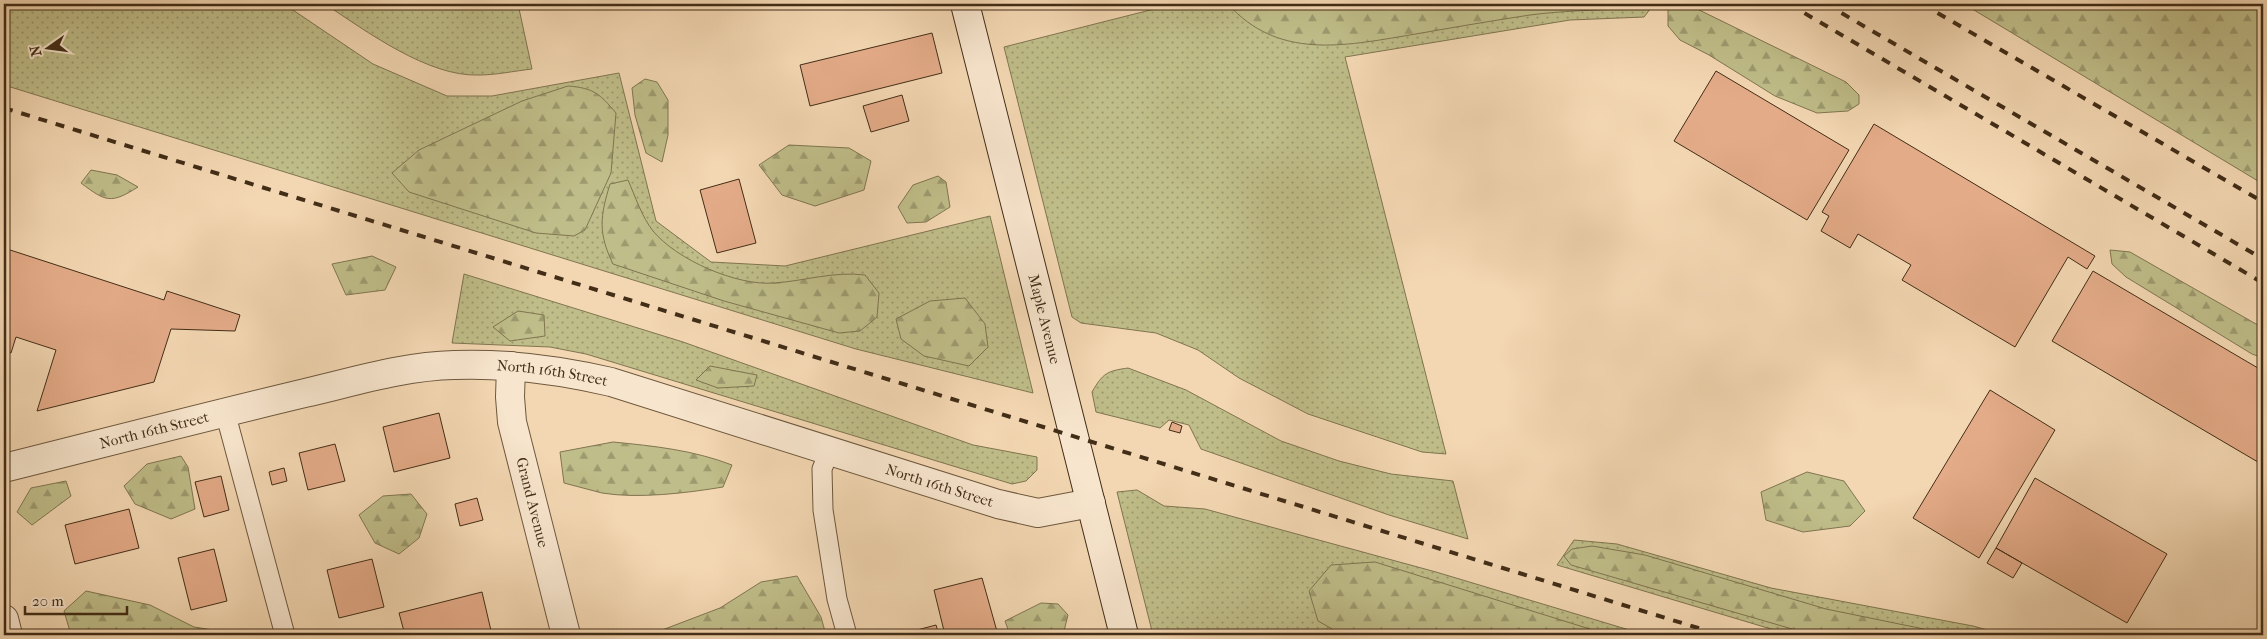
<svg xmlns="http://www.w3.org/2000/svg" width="2267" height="639" font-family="'IM FELL French Canon',serif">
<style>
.grass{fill:url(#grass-dots);stroke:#807550}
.forest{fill:url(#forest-firs);stroke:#807550}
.building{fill:#e4ab88;stroke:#422d17}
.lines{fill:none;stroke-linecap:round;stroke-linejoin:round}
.lane-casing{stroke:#6e583e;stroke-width:21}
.street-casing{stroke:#6e583e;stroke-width:30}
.secondary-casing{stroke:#422d17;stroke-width:30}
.lane{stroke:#f7e5cd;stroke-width:19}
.street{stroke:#f7e5cd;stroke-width:28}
.secondary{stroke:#f7e5cd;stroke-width:28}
.rail{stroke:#422d17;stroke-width:4;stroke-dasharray:9 9;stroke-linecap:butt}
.labels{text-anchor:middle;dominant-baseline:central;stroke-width:5;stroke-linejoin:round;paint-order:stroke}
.street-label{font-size:15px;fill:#422d17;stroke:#f7e5cd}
</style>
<defs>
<pattern id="grass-dots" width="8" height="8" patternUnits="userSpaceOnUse" patternTransform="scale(1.25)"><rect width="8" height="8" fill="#bfbd89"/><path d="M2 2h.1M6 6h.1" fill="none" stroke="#9d9a6f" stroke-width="1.8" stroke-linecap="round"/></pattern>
<pattern id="forest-firs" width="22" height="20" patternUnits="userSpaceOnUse" patternTransform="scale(1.25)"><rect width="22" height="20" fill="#bfbd89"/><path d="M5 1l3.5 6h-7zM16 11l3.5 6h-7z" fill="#9d9a6f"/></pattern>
</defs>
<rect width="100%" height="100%" fill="#f3d7b2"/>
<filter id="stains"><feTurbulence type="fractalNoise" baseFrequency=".004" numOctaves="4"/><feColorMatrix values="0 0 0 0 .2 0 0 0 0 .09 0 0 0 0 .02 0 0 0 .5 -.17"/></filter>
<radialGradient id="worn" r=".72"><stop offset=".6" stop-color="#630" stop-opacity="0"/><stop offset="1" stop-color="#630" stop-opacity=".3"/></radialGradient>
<path class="grass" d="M4,4H284L373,64L447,96H492L619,73L656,221L711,262L785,266L990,216L1033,393L856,349L4,85Z
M325,4H518L532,69C514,71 496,75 479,75C428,77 366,31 325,4Z
M1174,4H1654L1644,17L1570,20L1345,57L1446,454L1422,452L1308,414L1239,378L1198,350L1156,333L1081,323L1072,317L1004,47Z
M464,274L683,342L973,445L1037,457V470L1026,481L1012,484L586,354L550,347L452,343Z
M1128,368L1186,390L1281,441L1339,461L1391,474L1453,481L1468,539L1389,515L1201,449L1189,425L1169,420L1160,428L1096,412L1092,392C1103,373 1107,371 1128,368Z
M1137,490L1164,506L1205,509L1436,572L1646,635H1153L1117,492Z
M1574,540L1617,544L1771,588L1973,626L2006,635H1791L1557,565Z"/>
<path class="forest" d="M1228,4H1637L1625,9C1594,10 1561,11 1530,15C1490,21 1450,28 1410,35C1344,46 1278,60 1228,4Z
M1677,4H1687L1846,82L1859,95V104L1848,111L1817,113L1775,96L1709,55L1680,40L1668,26V10Z
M1964,4H2263V184Z
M645,79L657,82L668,100V135L662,162L646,153L635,115L632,88Z
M568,86C594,88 600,94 616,113L611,173L585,230L574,236L536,233L409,192L392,173L419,150L522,101Z
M789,145L849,148L871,161L864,190L815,206L782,195L759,165Z
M91,170L117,175L138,187C111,204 106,202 81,183Z
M938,176L946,182L950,207L926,222L907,223L898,207L913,185Z
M628,180C635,196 642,217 653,231C677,260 737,286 774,283C805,281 834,271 865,275L879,293L877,317L860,331L839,333L724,301L613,264C598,233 600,217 610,184Z
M2110,250L2130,252L2263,328V358L2252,354L2126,277L2112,264Z
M372,256L396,267L385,290L346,295L332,264Z
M965,298L985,324L988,347L969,366L924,356L901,339L896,319L930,301Z
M518,311L544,315L545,336L510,341L493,327Z
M710,366L757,375L754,386L718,388L696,380Z
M613,442C654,446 693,450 732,465L723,487C687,493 638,499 602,493C589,490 577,486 564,483L560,452Z
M181,456L188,467L195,509L171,519L135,504L124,486L147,464Z
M1807,472L1844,481L1865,511L1850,526L1803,532L1766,520L1761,492Z
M66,481L71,496L32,525L17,512L31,488Z
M411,494L427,514L419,538L399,554L375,543L359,515L383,496Z
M1592,546L1645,555L1826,609L1953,635H1813L1571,565L1564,556L1572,549Z
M1375,562L1609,635H1343L1318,621L1309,591L1331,565Z
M797,576L821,617L826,635H649L720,608L761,582Z
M86,591L150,605L194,627L219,631L223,635H71L64,611Z
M1041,603L1058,604L1068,615L1064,631L1055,635H1010L1005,621Z"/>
<path class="building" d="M932,33L942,73L810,106L800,65Z
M1716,71L1849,150L1807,220L1674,141Z
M902,95L909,121L871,132L863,106Z
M1874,124L2095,256L2087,269L2068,257L2015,347L1902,280L1911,265L1858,234L1850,248L1821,231L1829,216L1822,212Z
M739,179L756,243L717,253L700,190Z
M4,248L164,300L167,291L240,315L235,331L171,329L154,382L37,411L56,350L16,337L11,353L4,351Z
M2093,271L2263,371V465L2052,341Z
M1990,390L2055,430L1979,558L1913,518Z
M439,413L450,458L394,472L383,427Z
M1172,422L1182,426L1180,433L1169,430Z
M335,444L345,481L308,490L299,453Z
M284,468L287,481L272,485L269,472Z
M221,476L229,510L204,517L195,482Z
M2035,478L2167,554L2127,623L1996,548Z
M477,498L483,520L460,526L455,504Z
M129,509L139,548L75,564L65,525Z
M1996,548L2022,563L2013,578L1987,563Z
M214,549L227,601L191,610L178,558Z
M372,559L384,607L339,618L327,570Z
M982,578L998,635H945L934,590Z
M482,592L492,635H405L399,613Z
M936,625L939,635H918L917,630Z"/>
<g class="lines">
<defs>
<path id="lane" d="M225,412L285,635
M829,452L822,469L823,510L837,599L847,635"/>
<g id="street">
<path id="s1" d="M511,366L510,397L512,422L566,635"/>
<path id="s2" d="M4,468C104,443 204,417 305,393C353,382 404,366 454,365C507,363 559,370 611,382L998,504L1038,513L1091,503"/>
<path d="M4,619L8,635"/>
</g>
<g id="secondary">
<path id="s3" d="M965,4L1124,635"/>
</g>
</defs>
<use href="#lane" class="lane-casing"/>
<use href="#street" class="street-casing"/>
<use href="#secondary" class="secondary-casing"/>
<use href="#lane" class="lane"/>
<use href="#street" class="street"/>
<use href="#secondary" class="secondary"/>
<path class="rail" d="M1789,4L2263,283
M1826,4L2263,259
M1922,4L2263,202
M4,108L1721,635"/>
</g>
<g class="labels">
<g class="street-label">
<text stroke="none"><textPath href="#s3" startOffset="325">Maple Avenue</textPath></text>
<text stroke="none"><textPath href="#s2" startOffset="561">North 16th Street</textPath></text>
<text stroke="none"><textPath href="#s2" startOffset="155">North 16th Street</textPath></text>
<text stroke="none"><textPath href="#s2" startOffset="965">North 16th Street</textPath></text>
<text stroke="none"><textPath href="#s1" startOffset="139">Grand Avenue</textPath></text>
</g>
</g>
<rect width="2267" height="639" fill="none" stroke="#f3d7b2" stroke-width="20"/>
<rect x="5" y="5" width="2257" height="629" fill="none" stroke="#422d17" stroke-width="2.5"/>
<rect x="10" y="10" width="2247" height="619" fill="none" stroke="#422d17"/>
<g transform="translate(48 48) rotate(256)" stroke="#f7e5cd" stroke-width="4" paint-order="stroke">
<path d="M0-4L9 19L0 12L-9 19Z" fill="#422d17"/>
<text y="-8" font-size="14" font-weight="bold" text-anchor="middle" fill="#422d17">N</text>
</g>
<path d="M25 606v8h102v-8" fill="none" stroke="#422d17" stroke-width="2.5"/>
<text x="32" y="606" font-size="15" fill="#422d17" stroke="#f7e5cd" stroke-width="4" paint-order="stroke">20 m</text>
<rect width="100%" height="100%" filter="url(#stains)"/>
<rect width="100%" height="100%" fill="url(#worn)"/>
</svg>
